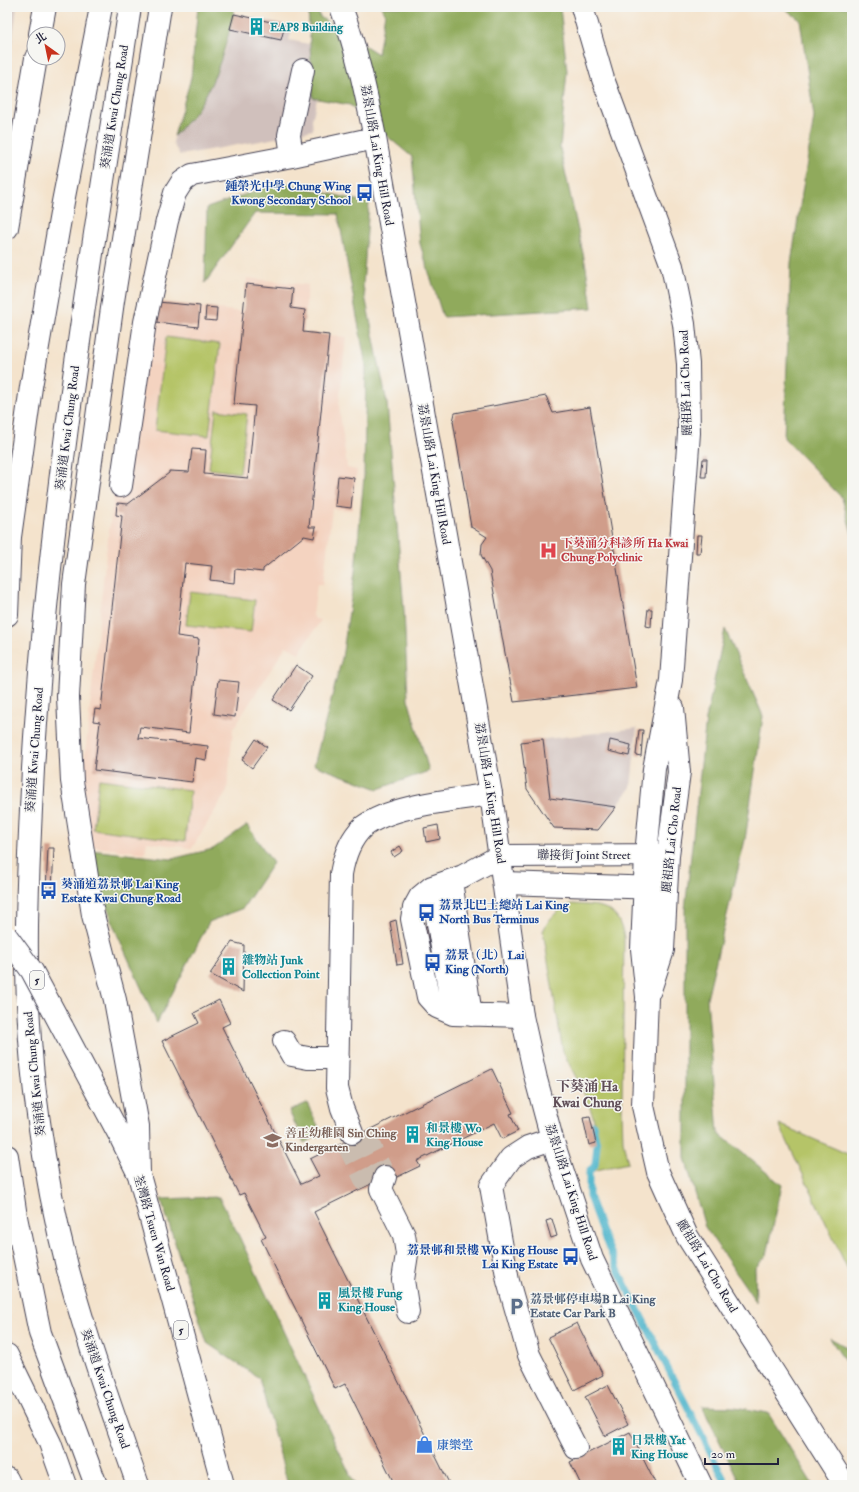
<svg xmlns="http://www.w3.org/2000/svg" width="859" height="1492" font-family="'IM FELL Double Pica','Noto Serif TC',serif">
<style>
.built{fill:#f4d3c0}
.industrial{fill:#d0c0bc}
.green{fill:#b5c467;stroke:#6c7351}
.forest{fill:#90aa5c;stroke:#59664c}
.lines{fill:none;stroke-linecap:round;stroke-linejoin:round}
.stream{stroke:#4cb4cb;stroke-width:7}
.building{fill:#d09d8a}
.minor-tunnel{stroke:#cabcaf;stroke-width:22;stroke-dasharray:22 11;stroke-linecap:butt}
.minor-casing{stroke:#423f51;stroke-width:24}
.major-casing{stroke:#423f51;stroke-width:24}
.highway-casing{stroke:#423f51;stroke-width:24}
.minor{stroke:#fff;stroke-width:22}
.major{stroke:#fff;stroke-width:22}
.highway{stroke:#fff;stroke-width:22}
.highway-bridge-casing{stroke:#423f51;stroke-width:24;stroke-linecap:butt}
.highway-bridge{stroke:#fff;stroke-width:22}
.labels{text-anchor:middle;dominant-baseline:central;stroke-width:3;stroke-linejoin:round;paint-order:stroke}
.shield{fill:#f6f6f2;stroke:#626272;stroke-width:1}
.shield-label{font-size:11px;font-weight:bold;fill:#22223b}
.culture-label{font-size:12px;font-weight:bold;fill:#0d838f;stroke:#f6f6f2;text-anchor:start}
.street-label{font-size:12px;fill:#22223b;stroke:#f6f6f2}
.transit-label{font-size:12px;font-weight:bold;fill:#164399;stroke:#f6f6f2;text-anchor:start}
.health-label{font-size:12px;font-weight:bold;fill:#be3a42;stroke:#f6f6f2;text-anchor:start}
.education-label{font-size:12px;font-weight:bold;fill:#785e54;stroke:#f6f6f2;text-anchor:start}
.service-label{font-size:12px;font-weight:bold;fill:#4e5e75;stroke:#f6f6f2;text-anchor:start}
.shop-label{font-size:12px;font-weight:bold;fill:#366cbe;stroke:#f6f6f2;text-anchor:start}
.quarter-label{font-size:14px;font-weight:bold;fill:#5f4d57;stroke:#f6f6f2}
</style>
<rect width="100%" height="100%" fill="#f6f6f2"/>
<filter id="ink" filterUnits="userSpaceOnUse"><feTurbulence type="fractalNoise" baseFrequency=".025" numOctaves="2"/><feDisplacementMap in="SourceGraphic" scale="8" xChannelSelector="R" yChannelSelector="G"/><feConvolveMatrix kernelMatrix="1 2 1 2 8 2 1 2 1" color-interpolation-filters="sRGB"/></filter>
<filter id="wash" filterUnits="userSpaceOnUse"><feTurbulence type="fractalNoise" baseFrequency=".012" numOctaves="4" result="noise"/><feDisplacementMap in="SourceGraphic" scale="16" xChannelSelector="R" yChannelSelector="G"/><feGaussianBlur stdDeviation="0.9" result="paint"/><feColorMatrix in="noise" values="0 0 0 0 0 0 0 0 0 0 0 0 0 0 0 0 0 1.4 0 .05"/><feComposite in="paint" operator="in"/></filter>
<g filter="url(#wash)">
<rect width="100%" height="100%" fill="#f4e3cc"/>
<path class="built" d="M247,278L308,285L303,332L346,337L339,405L347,468L357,470L352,510L332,509L323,584H317L313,615L315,619L321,620L299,653L286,646L233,729L227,791L192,848L147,842L145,853L72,844L86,745L106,554L137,322L158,302L243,312Z"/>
<path class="industrial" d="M7,7H17L7,80Z
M234,14L293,26L289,40L323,47L327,57L312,120L313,130L266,140L180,155L173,144L174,136L197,108L215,77L226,48Z
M637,728L631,787L598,830L554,828L527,789L521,742Z"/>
<path class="green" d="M166,337L220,344L209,436L155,430Z
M216,410L247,414L240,473L209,469Z
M190,592L255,600L251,632L186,625Z
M99,779L190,790L185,841L93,829Z
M572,904C601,906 617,904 624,937L622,1110L623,1141L628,1163L592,1171L597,1164L598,1144L593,1116L584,1093L563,1052L543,931C550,916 558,910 572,904Z
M779,1124L852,1156V1279V1278Z"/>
<path class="forest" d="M198,7H235C227,43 218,77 198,108C191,118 182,127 174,136L191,78Z
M308,7H317L320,17L378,54L385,13L381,7H560L567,71L560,148L586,267L592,308L443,317L420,244L412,157L350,105L313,98Z
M783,7H852V534L842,498L784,438L791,263L814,117L800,20Z
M280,182L369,203L363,286L387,403L404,610L408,699L429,771L378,789L314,765L342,658L355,572L364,477L366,366L338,214L255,213L205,283L207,208Z
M725,629L763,716L745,840L707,998L718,1133L782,1185L767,1255L755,1268L756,1302L705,1227L685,1158V909L706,719Z
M247,825L273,863L243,908L209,922L157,1023L114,927L90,850L171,859L213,849Z
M307,1103L322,1134L304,1143L289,1111Z
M219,1197L239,1236L355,1485H288L259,1378L207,1343L161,1199Z
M830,1338L852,1350V1373Z
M702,1406L735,1407L768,1413L813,1485H741Z"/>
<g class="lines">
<path class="stream" d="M593,1125L597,1145L595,1165L589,1172V1196L602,1232L620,1274L727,1485"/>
</g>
<g id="blocks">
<path class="building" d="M234,14L285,25L281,40L230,29Z
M246,284L293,289L291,308L305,310L303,332L329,335L309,527H316L314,538L304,536L263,569V572L235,569L234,583L210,580L212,566L185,563L177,636L199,639L189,733L140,727L138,738L208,746L206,760L195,758L192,782L94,770L100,722L93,721L95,709L101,710L122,516L116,515L117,503L128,504L169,473V471L189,472L192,449L206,450L204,474L248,478L255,406L234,404Z
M158,302L200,306L198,327L156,322Z
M206,307L217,308L216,321L205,320Z
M546,396L553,413L590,407L637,688L514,702L490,571L481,555L482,544L487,537L471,527L453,421L455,413Z
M703,459H707L706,477H701Z
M338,476L354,478L351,508L335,506Z
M697,535H702L700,553H696Z
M648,609H652L651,627L646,626Z
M296,665L312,676L289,710L273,700Z
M218,680L239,682L235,717L214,714Z
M639,730H643L641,756L636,755Z
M256,739L267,747L252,768L242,760Z
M543,739L550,798L616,807L598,830L554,828L527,789L521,742Z
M610,740L631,745L629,756L608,751Z
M438,825L440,839L426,842L424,828Z
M400,846L403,851L394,857L391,852Z
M48,848H54L52,891L51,892L46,891Z
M396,920L403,964L397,965L390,922Z
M431,925L435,948L429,949L425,927Z
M232,942L244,945L243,992L210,974Z
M219,1000L230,1023L222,1027L301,1184L319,1176L310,1159L492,1069L513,1113L510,1114L518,1131L502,1139L494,1123L417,1161L420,1166L395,1178L393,1173L314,1212L450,1485H395L345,1384L335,1389L261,1239L266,1237L244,1193L239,1195L162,1041L199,1023L194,1013Z
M590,1117L596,1143L589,1145L583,1118Z
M552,1219L557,1236L551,1238L546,1221Z
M577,1323L603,1375L574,1390L548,1337Z
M608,1385L628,1424L605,1436L585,1397Z
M630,1432L656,1485H581L570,1462Z"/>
</g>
</g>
<g filter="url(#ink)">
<use href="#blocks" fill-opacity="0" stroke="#423f51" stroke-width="1"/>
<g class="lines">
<path class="minor-tunnel" d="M363,1133L385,1177
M346,1141L368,1185"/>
<defs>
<path id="minor" d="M582,7L603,79L672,266L684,324L688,364L689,433L671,680L654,769L646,855L642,949L647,997L643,1106L658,1172L687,1236L845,1485
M292,156L289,135L303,70
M121,486L145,322L167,221L175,193L182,182L192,175L292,156L375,138
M451,881L471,1015
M504,883L658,888
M432,887L453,1014
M650,990L663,950L668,855L679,772L673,708
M522,1016L453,1014L437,1007L428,997L412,919L414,908L420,897L432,887L463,876L500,856L668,855
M284,1041L292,1055L308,1058H338
M352,1133L342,1108L337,1088L341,874C344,857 350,839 363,827C391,805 455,800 491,794
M552,1139L528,1147L511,1158L491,1186L508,1281L529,1355L576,1448
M385,1177L381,1189L404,1235L407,1254L403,1280L408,1312"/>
<path id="major" d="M130,7C91,260 48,513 33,769C27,884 21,1000 38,1115C45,1167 55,1220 68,1270C88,1343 113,1414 138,1485
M341,7C357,50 366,93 375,138L491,794L522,1016L536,1079L552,1139L592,1259L701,1485
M7,615L10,537L31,387L63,202L101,7
M7,1156L16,1217L40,1333L96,1485"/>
<path id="highway" d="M40,34L45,7
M7,228L36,58
M62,1027L119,1134L139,1175L223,1485
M139,1175L138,1126L115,1000L93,915L72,781L68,697L74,584L113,301L160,7
M7,1355L50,1443L65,1485
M7,1479L10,1485"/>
</defs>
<use href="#minor" class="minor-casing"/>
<use href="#major" class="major-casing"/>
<use href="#highway" class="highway-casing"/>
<use href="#minor" class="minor"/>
<use href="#major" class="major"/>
<use href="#highway" class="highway"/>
<defs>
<path id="highway-bridge" d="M7,937L32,971L62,1027"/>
</defs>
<use href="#highway-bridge" class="highway-bridge-casing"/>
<use href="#highway-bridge" class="highway-bridge"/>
</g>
</g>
<defs>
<symbol id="building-bare" viewBox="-9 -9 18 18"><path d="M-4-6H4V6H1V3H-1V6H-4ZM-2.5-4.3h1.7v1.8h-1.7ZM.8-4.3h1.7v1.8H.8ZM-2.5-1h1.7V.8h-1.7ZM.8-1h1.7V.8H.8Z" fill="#0f9aa8" stroke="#f6f6f2" stroke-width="2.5" paint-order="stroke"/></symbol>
<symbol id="bus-bare" viewBox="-9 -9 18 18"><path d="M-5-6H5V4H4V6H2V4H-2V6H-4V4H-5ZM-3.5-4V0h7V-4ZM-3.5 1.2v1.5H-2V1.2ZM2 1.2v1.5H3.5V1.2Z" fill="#1a4fb4" stroke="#f6f6f2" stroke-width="2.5" paint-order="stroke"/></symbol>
<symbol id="hospital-bare" viewBox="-9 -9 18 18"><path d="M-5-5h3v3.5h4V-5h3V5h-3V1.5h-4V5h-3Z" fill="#e0444e" stroke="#f6f6f2" stroke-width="2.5" paint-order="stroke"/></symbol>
<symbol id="school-bare" viewBox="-9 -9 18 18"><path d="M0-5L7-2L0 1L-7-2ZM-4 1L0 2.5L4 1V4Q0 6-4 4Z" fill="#8d6e63" stroke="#f6f6f2" stroke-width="2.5" paint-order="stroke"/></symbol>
<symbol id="parking-bare" viewBox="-9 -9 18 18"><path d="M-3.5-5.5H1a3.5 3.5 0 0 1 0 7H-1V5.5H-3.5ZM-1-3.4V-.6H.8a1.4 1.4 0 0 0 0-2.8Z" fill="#5c6f8a" stroke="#f6f6f2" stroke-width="2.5" paint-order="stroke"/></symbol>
<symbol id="shop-bare" viewBox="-9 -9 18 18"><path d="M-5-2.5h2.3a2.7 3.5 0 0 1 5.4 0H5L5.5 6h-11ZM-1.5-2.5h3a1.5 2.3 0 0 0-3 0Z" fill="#3f7fe0" stroke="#f6f6f2" stroke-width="2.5" paint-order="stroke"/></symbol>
</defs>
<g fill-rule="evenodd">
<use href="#building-bare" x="244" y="14" width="25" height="25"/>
<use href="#bus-bare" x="352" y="180" width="25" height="25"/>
<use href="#hospital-bare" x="536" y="538" width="25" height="25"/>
<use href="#bus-bare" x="36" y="878" width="25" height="25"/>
<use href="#bus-bare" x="414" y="900" width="25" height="25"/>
<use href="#bus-bare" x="420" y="950" width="25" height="25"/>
<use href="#building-bare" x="216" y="954" width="25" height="25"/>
<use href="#building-bare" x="400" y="1122" width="25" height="25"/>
<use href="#school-bare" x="260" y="1128" width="25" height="25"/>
<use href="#bus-bare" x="558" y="1244" width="25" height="25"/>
<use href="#building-bare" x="312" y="1288" width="25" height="25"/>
<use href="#parking-bare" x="504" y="1294" width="25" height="25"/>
<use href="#shop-bare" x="412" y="1432" width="25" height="25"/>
<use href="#building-bare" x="606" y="1434" width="25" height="25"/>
</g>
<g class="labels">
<g class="shield">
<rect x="30" y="971" width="14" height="18" rx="3"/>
<rect x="174" y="1321" width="14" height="18" rx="3"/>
</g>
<g class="shield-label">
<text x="37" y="980">5</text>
<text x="181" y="1330">5</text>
</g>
<g class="culture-label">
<text x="270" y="27">EAP8 Building</text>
<text x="242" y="960">雜物站 Junk<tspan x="242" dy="14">Collection Point</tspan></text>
<text x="426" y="1128">和景樓 Wo<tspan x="426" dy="14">King House</tspan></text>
<text x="338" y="1293">風景樓 Fung<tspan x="338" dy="14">King House</tspan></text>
<text x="631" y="1440">日景樓 Yat<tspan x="631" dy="14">King House</tspan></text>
</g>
<g class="street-label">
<text transform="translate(115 107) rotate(-81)">葵涌道 Kwai Chung Road</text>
<text transform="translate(377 155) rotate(80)">荔景山路 Lai King Hill Road</text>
<text transform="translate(686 383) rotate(-92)">麗祖路 Lai Cho Road</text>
<text transform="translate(68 428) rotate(-83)">葵涌道 Kwai Chung Road</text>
<text transform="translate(434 474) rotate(80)">荔景山路 Lai King Hill Road</text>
<text transform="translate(35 750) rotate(-86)">葵涌道 Kwai Chung Road</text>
<text transform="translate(490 793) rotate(81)">荔景山路 Lai King Hill Road</text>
<text transform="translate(672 840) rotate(-84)">麗祖路 Lai Cho Road</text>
<text x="584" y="855">聯接街 Joint Street</text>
<text transform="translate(35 1074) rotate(-96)">葵涌道 Kwai Chung Road</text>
<text transform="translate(571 1192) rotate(72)">荔景山路 Lai King Hill Road</text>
<text transform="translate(154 1233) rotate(74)">荃灣路 Tsuen Wan Road</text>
<text transform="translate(707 1266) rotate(59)">麗祖路 Lai Cho Road</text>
<text transform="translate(105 1389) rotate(71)">葵涌道 Kwai Chung Road</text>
</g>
<g class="transit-label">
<text x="351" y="186" text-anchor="end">鍾榮光中學 Chung Wing<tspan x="351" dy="14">Kwong Secondary School</tspan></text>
<text x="61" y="884">葵涌道荔景邨 Lai King<tspan x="61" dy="14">Estate Kwai Chung Road</tspan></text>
<text x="439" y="905">荔景北巴士總站 Lai King<tspan x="439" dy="14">North Bus Terminus</tspan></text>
<text x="445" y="955">荔景（北） Lai<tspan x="445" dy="14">King (North)</tspan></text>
<text x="558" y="1250" text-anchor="end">荔景邨和景樓 Wo King House<tspan x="558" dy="14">Lai King Estate</tspan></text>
</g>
<g class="health-label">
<text x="561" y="543">下葵涌分科診所 Ha Kwai<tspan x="561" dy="14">Chung Polyclinic</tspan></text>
</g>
<g class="education-label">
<text x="285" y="1133">善正幼稚園 Sin Ching<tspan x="285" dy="14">Kindergarten</tspan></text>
</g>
<g class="service-label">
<text x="530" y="1299">荔景邨停車場B Lai King<tspan x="530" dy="14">Estate Car Park B</tspan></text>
</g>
<g class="shop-label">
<text x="437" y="1445">康樂堂</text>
</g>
<g class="quarter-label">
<text x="587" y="1086">下葵涌 Ha<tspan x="587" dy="16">Kwai Chung</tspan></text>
</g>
</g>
<rect width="859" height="1492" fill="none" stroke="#f6f6f2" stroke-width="24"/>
<g transform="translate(46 46) rotate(327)"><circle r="19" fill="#f6f6f2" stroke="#a1a1a9"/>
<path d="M0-3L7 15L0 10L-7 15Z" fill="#c8321e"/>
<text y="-6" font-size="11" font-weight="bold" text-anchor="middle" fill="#22223b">北</text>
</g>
<path d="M705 1458v6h73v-6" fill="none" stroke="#22223b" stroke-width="2"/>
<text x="711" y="1458" font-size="12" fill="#22223b" stroke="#f6f6f2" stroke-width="3" paint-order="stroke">20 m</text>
</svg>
